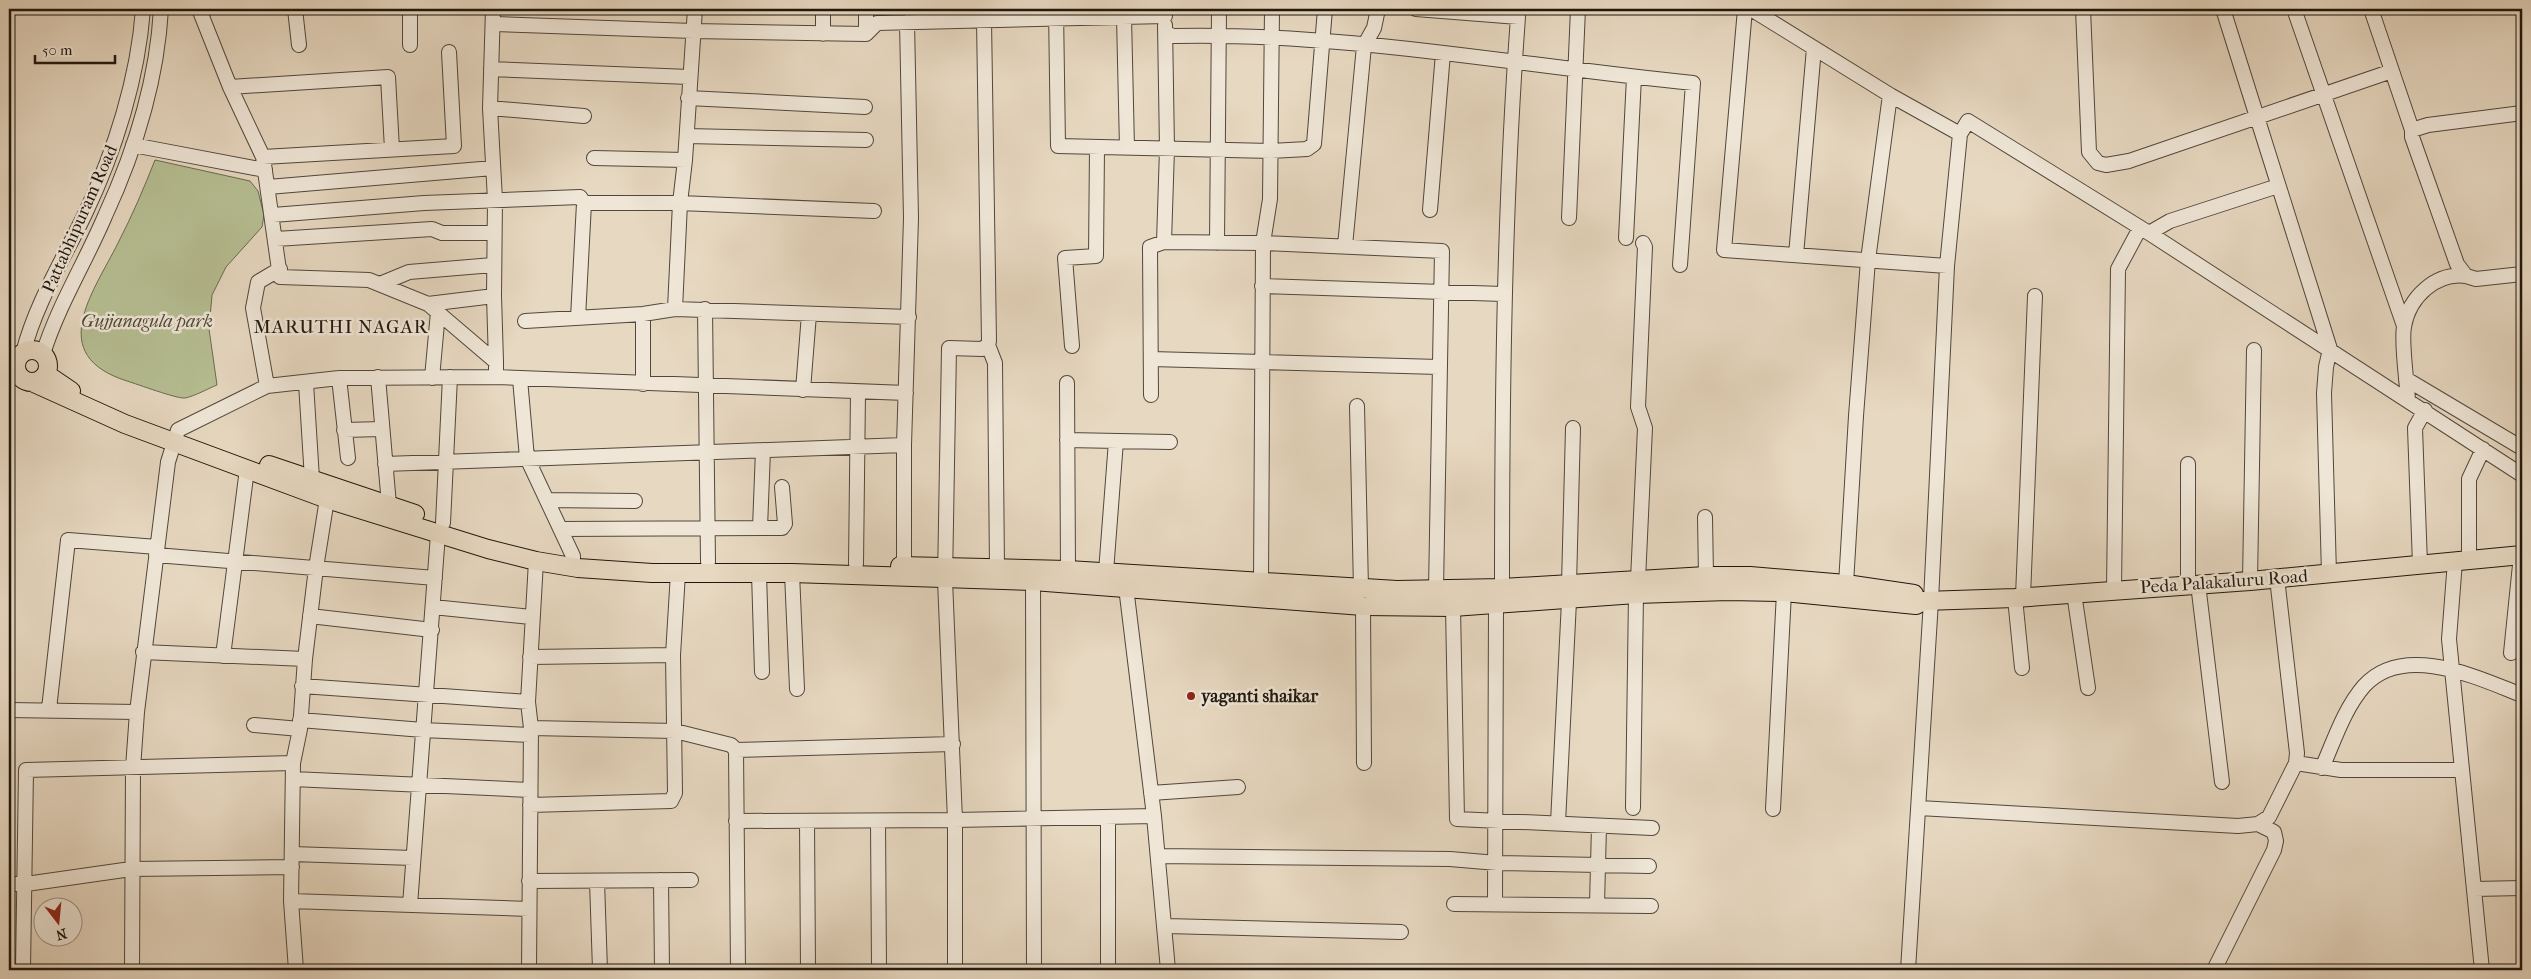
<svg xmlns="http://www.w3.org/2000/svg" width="2531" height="979" font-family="'IM FELL French Canon',serif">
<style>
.green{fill:#b6bf93;stroke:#6a6b50}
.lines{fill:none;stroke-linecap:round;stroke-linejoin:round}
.minor-casing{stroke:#51473b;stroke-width:16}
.major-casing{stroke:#1f170e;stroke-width:20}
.minor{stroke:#efe6d7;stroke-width:14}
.major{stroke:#e7d8c1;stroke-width:18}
.poi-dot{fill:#8f2418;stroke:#efe6d7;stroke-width:2}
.labels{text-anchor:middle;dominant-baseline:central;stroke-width:5;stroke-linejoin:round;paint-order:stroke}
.street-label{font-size:18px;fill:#1f170e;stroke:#efe6d7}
.park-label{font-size:18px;font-style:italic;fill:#4c4936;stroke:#efe6d7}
.poi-label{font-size:18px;font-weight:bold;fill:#1f170e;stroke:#efe6d7;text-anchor:start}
.neighbourhood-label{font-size:19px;letter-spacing:1px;fill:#1f170e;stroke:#efe6d7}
</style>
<rect width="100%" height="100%" fill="#e7d8c1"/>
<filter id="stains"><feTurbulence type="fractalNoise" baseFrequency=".004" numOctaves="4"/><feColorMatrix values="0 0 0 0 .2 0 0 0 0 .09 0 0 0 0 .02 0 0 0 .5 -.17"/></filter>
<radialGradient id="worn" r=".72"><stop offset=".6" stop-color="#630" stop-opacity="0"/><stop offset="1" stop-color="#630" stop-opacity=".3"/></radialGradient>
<path class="green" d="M155,160L250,181L258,191L264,215L262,227L226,267L212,295L209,329L217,385C207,389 195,396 185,398C177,399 137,384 127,381C45,355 93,293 118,243C132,216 144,188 155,160Z"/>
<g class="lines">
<defs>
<path id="minor" d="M199,9L230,87L263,157L280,277L369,280L428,304L496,362V377
M295,9L299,45
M493,9L490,108L495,200L494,296L496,362
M1056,9L1058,146L1271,151L1307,149L1314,144L1325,9
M1416,9L1518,17C1504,208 1502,397 1502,588
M1745,9L1724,250L1947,266
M1751,9L1890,95L1960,134L1968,121L2149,233L2522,475
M2083,9L2089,152L2098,163L2106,165L2129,161L2392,71
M2223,9L2330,349L2326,367L2324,393L2329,574
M2294,9L2404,326
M2371,9L2412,130
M1124,17L1127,148
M493,24L693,31L866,34L877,23L1165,16
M1166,33L1173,36C1347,32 1520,66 1693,83L1680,265
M823,34V9
M866,34V9
M410,45V9
M491,69L689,77
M230,87L388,77L392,149
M688,98L865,107
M490,108L584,116
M2522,113L2428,125L2412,130V137L2457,264L2466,276L2476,279L2522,274
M687,136L866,140
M133,145L265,170
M263,157L454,146L449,52
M594,158L685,160
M268,187L493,168
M584,203H680L874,211
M1430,210L1443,53
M273,215L424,203L580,197L584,203L578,318
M1569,218L1578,9
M2149,233L2170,221L2278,186
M1626,238L1634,77
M276,239L432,229L442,233H493
M1164,242L1167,149L1165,25
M1217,243L1219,9
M1345,246L1364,46L1374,28L1378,9
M1796,255L1814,48
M380,284L409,272L493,265
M1262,286L1503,294
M428,304L494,296
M675,309L680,203L685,160L695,9
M705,309L708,562
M643,314V384
M525,321L643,314L675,309L909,317
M988,345L995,363L997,568
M1072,346L1065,258L1096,256L1097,147
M23,353C36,303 63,260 85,214C115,151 138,78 143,9
M43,354C58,306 85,263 105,216C135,151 157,81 161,9
M1151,359L1439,367
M378,377L389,505
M339,378L348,458
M432,378L438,312
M520,379L527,458L573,556V567
M2406,379L2522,448
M306,383L312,479
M1067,383L1068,570
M267,386L253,308L258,282L280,269
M803,390L809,314
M1151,395L1150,247L1164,242L1263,243L1442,251L1436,590
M2408,400C2407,382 2401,342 2404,327C2409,297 2436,272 2466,276
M1357,406L1361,589
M344,430L382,429
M1067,440L1170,442
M385,464L904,445
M2188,464V585
M547,500L635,501
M1705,517L1706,576
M443,523L450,377
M760,528L763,450
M561,529L782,528L785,524L782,487
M156,555L435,578
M2469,560V479L2483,449
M2455,561L2449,639L2482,970
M856,564L858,392
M2420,564L2415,428L2425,410
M904,566V445L911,218L907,22
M1106,572L1116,441
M759,573L762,672
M792,573L797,689
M1125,579L1154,816L1168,970
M1638,580L1645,428L1638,407L1645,247L1643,243
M1033,581L1034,970
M2250,581L2254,350
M1261,583L1263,243L1270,199L1272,9
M1846,584L1856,416L1868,260L1890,95
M2198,584L2222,782
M1569,585L1573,428
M2114,590L2118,269L2140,228
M2074,593L2088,688
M2023,597L2035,296
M2015,598L2022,668
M1363,606L1364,763
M433,607L531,617
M1453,607L1457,819L1652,828
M310,616L432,630
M143,652L305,659
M2511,653L2521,555
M673,655L678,573
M223,656L247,469
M302,686L528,702
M49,709L68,540L157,547
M9,710L137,712
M300,720L423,730L530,735
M254,725L300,729
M531,728L675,731L731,745L736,750L738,970
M736,750L953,744
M2296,763L2341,770H2462
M2322,768C2334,741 2344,709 2364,686C2404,642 2478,678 2522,695
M293,779L529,790
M1151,793L1238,787
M530,805L671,801L675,793L673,655L530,657
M1633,808L1636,594
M1919,808L2238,826L2258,824L2269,817L2296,763L2297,753L2277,578
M1773,809L1784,592
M1108,817V970
M736,821L955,820L1154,816
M807,821L808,970
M878,821L879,970
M1558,823L1569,601
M292,854L413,858
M1158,856L1450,859L1497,863L1649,866
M661,880L662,970
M529,881L691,880
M597,881L600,970
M9,884H26L131,869L292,867
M2474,889L2522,888
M291,901L529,909
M1454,904L1651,906
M1495,904L1496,605
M410,905L438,534
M1597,905L1599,826
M1166,926L1401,932
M23,970L26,770L293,763
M132,970L133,768L137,712L168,462L178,430L267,386L339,378L496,377L906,393
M296,970L291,901L293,763L300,729L305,659L316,568L327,499
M529,970L531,728L528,702L536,561
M955,970V820L945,580L949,348L982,349L988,345L989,341L984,20
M1908,970L1931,601L1947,266L1960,134
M2214,970L2274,850L2276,841L2274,832L2258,824"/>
<path id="major" d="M16 366a16 16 0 1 1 32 0a16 16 0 1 1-32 0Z
M46,374L71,391
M34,383L125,424L327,499L488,549L536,561L578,568L652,573H792L1033,581L1363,606L1453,607L1636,594L1728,591L1784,592L1916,605L1924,601L2015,598L2250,581L2522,555
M269,465L415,514
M900,566L1068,570L1397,590L1502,588L1706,576H1750L1846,584L1914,594"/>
</defs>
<use href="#minor" class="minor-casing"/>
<use href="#major" class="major-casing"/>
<use href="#minor" class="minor"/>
<use href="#major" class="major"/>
</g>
<circle class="poi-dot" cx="1191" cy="696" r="5"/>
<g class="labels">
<g class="street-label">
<text transform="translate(80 219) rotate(-66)">Pattabhipuram Road</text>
<text transform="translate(2224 582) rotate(-4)">Peda Palakaluru Road</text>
</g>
<g class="park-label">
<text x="147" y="321">Gujjanagula park</text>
</g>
<g class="poi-label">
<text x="1201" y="696">yaganti shaikar</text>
</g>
<g class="neighbourhood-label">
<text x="341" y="327">MARUTHI NAGAR</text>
</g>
</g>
<rect width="2531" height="979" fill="none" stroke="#e7d8c1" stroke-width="30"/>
<rect x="10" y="10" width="2511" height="959" fill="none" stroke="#1f170e" stroke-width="2.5"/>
<rect x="15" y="15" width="2501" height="949" fill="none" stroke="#1f170e"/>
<g transform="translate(58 922) rotate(164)"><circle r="24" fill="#efe6d7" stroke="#9c9387"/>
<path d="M0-4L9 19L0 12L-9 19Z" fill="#8f2418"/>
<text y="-8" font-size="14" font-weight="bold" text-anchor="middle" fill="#1f170e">N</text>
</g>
<path d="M35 55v8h80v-8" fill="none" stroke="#1f170e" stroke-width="2.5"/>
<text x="42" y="55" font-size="15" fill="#1f170e" stroke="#efe6d7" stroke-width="4" paint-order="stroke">50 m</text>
<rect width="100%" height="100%" filter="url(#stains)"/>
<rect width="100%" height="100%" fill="url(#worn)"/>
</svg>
